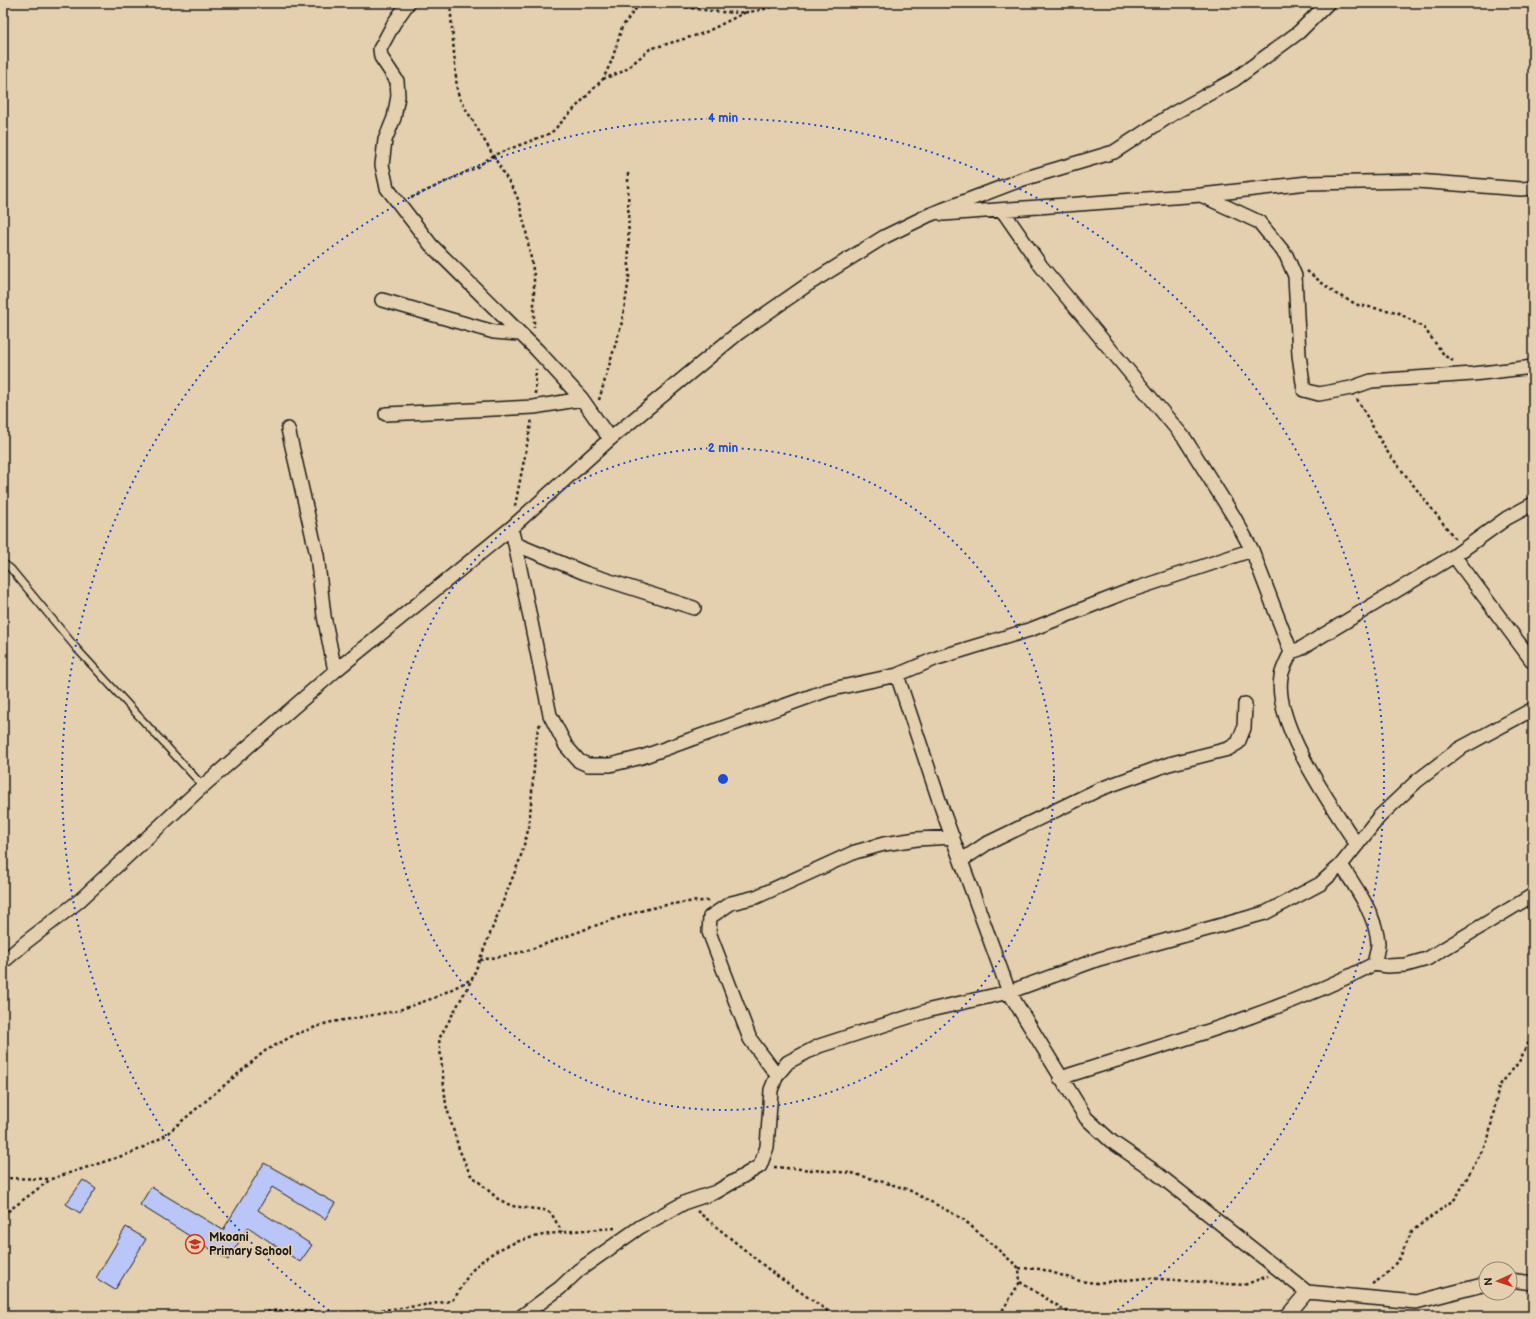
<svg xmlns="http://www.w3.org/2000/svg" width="1536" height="1319" font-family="'Balsamiq Sans',sans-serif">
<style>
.building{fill:#bac6f7;stroke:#1c1c1c}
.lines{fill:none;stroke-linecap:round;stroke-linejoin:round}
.service-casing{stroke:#1c1c1c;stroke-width:9}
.minor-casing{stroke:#1c1c1c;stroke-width:16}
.path{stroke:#1c1c1c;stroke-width:2.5;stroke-dasharray:3 3;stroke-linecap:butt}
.service{stroke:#e4cfae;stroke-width:6}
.minor{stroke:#e4cfae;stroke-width:13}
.ring{fill:none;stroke:#1d4ed8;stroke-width:2;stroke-dasharray:2 4}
.labels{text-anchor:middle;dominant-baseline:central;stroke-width:3.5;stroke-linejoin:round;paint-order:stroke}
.poi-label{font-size:12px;font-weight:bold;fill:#1c1c1c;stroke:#e4cfae;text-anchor:start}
.centre{fill:#1d4ed8;stroke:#e4cfae;stroke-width:2}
.ring-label{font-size:12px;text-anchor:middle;font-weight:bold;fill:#1d4ed8;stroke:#e4cfae;stroke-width:3.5;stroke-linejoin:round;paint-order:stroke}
</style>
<rect width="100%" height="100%" fill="#e4cfae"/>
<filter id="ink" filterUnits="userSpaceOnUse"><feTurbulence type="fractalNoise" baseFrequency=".025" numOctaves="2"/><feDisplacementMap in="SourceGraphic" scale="8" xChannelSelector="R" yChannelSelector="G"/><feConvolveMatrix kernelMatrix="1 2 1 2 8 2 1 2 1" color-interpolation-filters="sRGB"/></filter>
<g filter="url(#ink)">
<path class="building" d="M264,1163L335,1203L325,1219L272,1187L258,1210L312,1245L300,1262L248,1227L228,1260L140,1205L151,1187L223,1230Z
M83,1180L96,1189L80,1213L66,1204Z
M126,1227L146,1239L115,1290L96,1278Z"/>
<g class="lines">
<defs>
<path id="service" d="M3,563L11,569L77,649L203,786"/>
<path id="minor" d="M408,3L394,23L380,49L381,57L397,81L398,96L394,118L385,140L382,165L387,188L431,245L537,350L582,399L610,439
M1201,195L1259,222L1286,255L1295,276L1299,355L1304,390L1319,394L1351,388L1371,381L1473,374L1533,367
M1002,210L1041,266L1185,439L1234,517L1252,550L1291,652
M943,214L1201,195L1308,183L1417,181L1521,189L1533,188
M382,300L494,332L519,334
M386,414L534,407L582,399
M288,429L317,555L324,616L335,671
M511,528L515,544L550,715L566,746L579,761L588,765H610L642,757L828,690L897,675L937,658L1032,629L1126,592L1252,550
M515,544L585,573L694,608
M1454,556L1533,662
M897,675L942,809L1009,992L1086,1118L1111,1141L1150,1168L1307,1292L1416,1302L1486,1284
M1357,845C1332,806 1273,724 1281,677C1282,669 1288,659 1291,652L1300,649L1454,556L1507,518L1533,504
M962,860L986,844L1100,789L1169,764L1228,749L1238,743L1244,728L1245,704
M3,962L26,942L79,901L203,786L335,671L511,528L610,439L737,334L807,285L884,237L929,215L1023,179L1114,152L1174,113L1234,80L1299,32L1328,3
M1374,964L1387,966L1406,965L1427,959L1533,895
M777,1075L750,1039L709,932L710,917L731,903L756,897L855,852L884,844L917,839L953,837
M1060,1078C1166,1044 1275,1015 1374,964C1375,958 1378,950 1378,943C1377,917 1355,886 1341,865
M1510,1280L1533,1283
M522,1316L560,1288L579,1270L640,1227L686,1202L716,1192L760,1166L767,1147L771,1090L777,1075L788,1062L819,1046L930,1010L1009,992L1099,959L1265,913L1320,884L1341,865L1379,817L1417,781L1459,749L1533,709
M1287,1316L1307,1292"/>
</defs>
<use href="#service" class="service-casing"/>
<use href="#minor" class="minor-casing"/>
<path class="path" d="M450,3L457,90L460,99L517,196L525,226L534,275V328
M662,3C700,9 745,21 780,3
M603,79L624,71L650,49L704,33L746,12
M411,198L477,167L494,155L551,133L603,79L612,60L622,27L640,3
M1307,271L1336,294L1358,305L1397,312L1424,328L1445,356L1455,362
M535,394L536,369
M1357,399L1386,450L1456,540
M599,400L622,322L629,279L628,172
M515,506L532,419
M540,724L537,733L529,827L520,859L472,979L439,1039L446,1105L459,1149L470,1174L498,1199L512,1206L544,1210L551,1213L562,1232
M480,960C496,957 513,955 528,950C586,931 648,900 710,901
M774,1167L852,1173L907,1189L963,1219L1019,1268L1020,1282L999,1316
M3,1178L51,1179L134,1152L163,1137L265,1051L296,1034L327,1023L396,1011L434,998L472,979
M697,1211L773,1273L835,1316
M3,1215L51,1179
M1019,1268L1041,1269L1080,1281L1096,1283L1147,1278L1244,1285L1268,1276
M1020,1282L1074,1316
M1372,1284L1385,1276L1399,1259L1412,1231L1456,1198L1488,1140L1499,1086L1519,1062L1533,1033
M256,1316C276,1305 311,1313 334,1313C374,1312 412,1307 451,1301C460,1293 463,1282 470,1273C505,1231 566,1232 615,1228"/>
<use href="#service" class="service"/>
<use href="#minor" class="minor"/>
</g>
</g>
<g class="ring">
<circle cx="723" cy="779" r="331"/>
<path d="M334 1314A661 661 0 1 1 1112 1314"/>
</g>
<defs>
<symbol id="school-ring" viewBox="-11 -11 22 22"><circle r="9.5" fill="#e4cfae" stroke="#c8321e" stroke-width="1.5"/><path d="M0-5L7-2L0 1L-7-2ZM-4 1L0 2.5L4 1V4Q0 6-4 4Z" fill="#c8321e"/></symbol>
</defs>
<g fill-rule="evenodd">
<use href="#school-ring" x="184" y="1233" width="22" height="22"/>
</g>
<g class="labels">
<g class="poi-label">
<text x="209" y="1237">Mkoani<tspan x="209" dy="14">Primary School</tspan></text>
</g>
</g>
<circle cx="723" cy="779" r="6" class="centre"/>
<g class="ring-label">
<text x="723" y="122">4 min</text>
<text x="723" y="452">2 min</text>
</g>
<rect width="1536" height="1319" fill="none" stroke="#e4cfae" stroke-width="16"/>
<rect x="8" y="8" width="1520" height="1303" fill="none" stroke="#1c1c1c" stroke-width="1.5" filter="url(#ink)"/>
<g transform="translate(1498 1281) rotate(267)"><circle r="19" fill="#e4cfae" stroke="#948774"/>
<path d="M0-3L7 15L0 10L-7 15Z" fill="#c8321e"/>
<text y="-6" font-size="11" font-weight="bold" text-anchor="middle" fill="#1c1c1c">N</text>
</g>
</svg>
